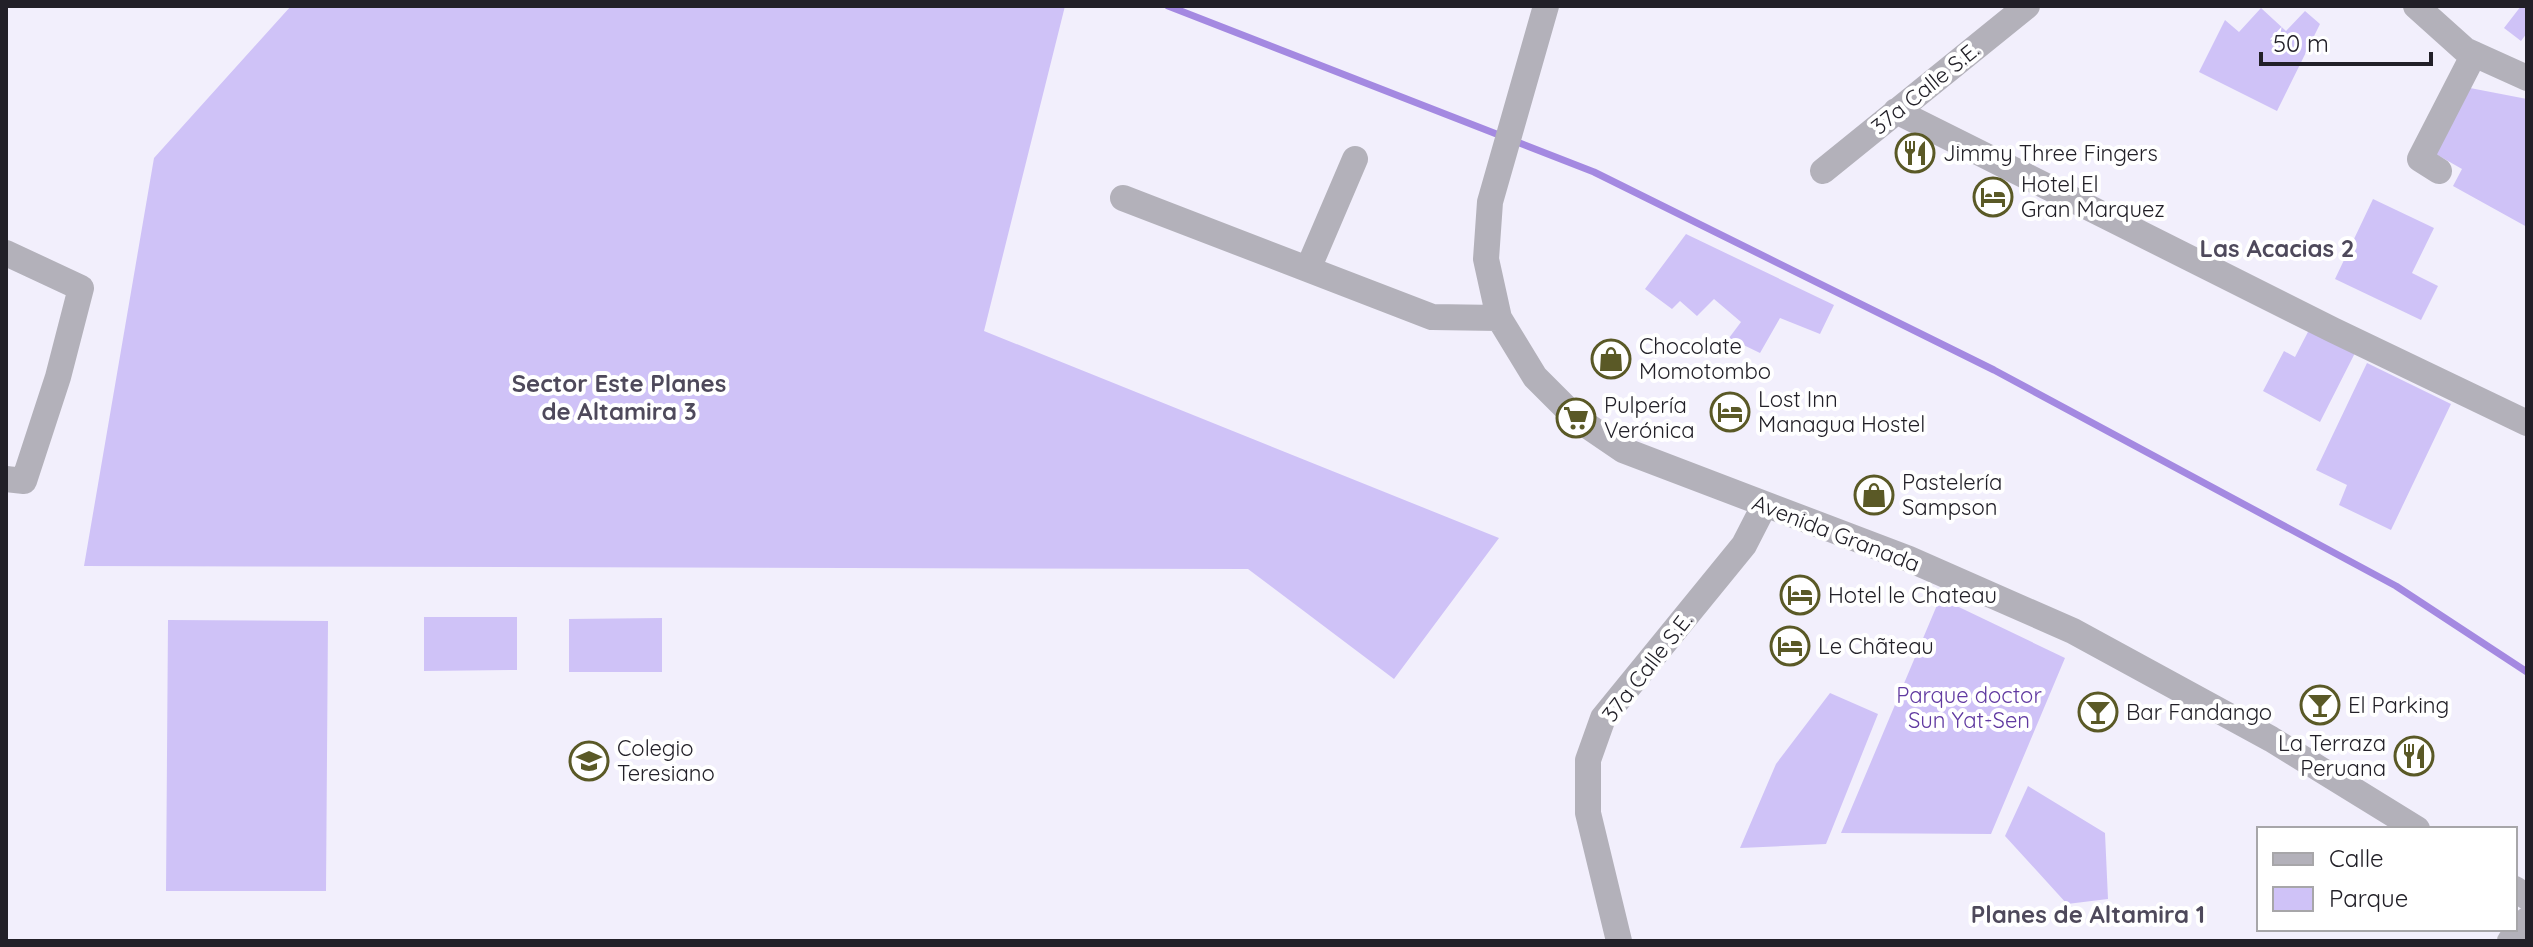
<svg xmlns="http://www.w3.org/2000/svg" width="2533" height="947" font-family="Quicksand,sans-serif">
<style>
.green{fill:#cfc2f7}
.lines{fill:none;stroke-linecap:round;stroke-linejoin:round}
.stream{stroke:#a489e1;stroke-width:7}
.street{stroke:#b3b1ba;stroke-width:26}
.labels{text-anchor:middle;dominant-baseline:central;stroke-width:8;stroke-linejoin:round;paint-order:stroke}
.street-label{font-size:22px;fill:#222028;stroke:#fff}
.poi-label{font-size:22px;fill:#222028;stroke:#fff;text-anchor:start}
.park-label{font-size:22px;fill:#6039a0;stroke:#fff}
.neighbourhood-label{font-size:24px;font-weight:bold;fill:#4e495b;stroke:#fff}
</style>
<rect width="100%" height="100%" fill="#f2effc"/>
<path class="green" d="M291,6H1065L984,331L1499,538L1394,679L1248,569L84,566L154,158Z
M2521,6H2527V33L2521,41L2504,28Z
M2261,8L2286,31L2305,11L2320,24L2277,111L2199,72L2225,20L2239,32Z
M2470,88L2527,99V227L2453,186L2462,169L2434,153Z
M2373,199L2434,228L2412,273L2438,286L2421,320L2335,279Z
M1686,234L1834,305L1820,334L1780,318L1760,353L1729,338L1741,322L1714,299L1697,316L1680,301L1672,309L1645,289Z
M2310,328L2356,351L2320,422L2263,391L2284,351L2295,357Z
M2367,363L2451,404L2391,530L2339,505L2347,485L2316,470Z
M1940,598L2065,658L1991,834L1841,833Z
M424,617H517V670L424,671Z
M662,618V672H569V619Z
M168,620L328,621L326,891H166Z
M1830,693L1878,714L1826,844L1740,848L1776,764Z
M2028,786L2105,833L2108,899L2067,904L2005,836Z"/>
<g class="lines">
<path class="stream" d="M1168,6L1594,172L1994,370L2396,586L2527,672"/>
<path class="street" d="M1546,6L1490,202L1486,259L1499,318L1535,377L1576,418L1623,450L1909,559L2073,631L2271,739L2417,829
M2416,6L2465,50L2527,78
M1896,111L2333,330L2527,423
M1823,171L2027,6
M2439,171L2420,159L2474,54
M1123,198L1432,317L1499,318
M6,253L81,288L58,377L24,481L6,479
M1308,269L1355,159
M2515,889L2527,897
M1619,941L1588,813V760L1603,718L1744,545L1764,506
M2510,941L2527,920"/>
</g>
<defs>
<symbol id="restaurant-ring" viewBox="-11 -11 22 22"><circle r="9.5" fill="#fff" stroke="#5a5926" stroke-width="1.5"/><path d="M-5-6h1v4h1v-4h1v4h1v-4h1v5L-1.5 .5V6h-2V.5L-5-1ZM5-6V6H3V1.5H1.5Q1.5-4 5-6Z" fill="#5a5926"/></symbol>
<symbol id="hotel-ring" viewBox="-11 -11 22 22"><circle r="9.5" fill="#fff" stroke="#5a5926" stroke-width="1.5"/><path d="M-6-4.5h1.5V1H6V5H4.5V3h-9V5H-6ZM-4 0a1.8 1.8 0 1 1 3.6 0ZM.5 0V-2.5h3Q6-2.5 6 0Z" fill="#5a5926"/></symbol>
<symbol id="shop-ring" viewBox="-11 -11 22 22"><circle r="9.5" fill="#fff" stroke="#5a5926" stroke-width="1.5"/><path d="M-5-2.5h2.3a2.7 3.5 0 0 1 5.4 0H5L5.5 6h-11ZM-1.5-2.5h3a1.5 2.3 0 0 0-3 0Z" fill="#5a5926"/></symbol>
<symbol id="supermarket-ring" viewBox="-11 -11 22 22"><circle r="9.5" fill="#fff" stroke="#5a5926" stroke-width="1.5"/><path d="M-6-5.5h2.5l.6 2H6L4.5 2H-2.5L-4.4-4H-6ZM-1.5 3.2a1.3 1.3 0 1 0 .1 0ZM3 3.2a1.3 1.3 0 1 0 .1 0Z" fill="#5a5926"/></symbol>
<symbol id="bar-ring" viewBox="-11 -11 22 22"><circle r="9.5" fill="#fff" stroke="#5a5926" stroke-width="1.5"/><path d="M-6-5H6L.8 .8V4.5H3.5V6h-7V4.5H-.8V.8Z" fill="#5a5926"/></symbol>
<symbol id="school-ring" viewBox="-11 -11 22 22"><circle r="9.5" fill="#fff" stroke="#5a5926" stroke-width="1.5"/><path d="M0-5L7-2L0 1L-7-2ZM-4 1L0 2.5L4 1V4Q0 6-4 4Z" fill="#5a5926"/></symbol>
</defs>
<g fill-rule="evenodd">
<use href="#restaurant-ring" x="1893" y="131" width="44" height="44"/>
<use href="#hotel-ring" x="1971" y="175" width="44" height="44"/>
<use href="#shop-ring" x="1589" y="337" width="44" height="44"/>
<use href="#hotel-ring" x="1708" y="390" width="44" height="44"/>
<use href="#supermarket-ring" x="1554" y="396" width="44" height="44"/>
<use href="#shop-ring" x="1852" y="473" width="44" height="44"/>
<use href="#hotel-ring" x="1778" y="573" width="44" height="44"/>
<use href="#hotel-ring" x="1768" y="624" width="44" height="44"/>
<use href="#bar-ring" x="2298" y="683" width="44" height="44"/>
<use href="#bar-ring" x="2076" y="690" width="44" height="44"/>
<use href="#restaurant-ring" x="2392" y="734" width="44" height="44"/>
<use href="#school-ring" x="567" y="739" width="44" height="44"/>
</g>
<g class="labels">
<g class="street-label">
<text transform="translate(1925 88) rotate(-39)">37a Calle S.E.</text>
<text transform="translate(1836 533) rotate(21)">Avenida Granada</text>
<text transform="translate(1647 667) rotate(-52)">37a Calle S.E.</text>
</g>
<g class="poi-label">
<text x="1943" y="153">Jimmy Three Fingers</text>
<text x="2021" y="184">Hotel El<tspan x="2021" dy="25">Gran Marquez</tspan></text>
<text x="1639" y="346">Chocolate<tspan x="1639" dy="25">Momotombo</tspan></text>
<text x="1758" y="399">Lost Inn<tspan x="1758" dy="25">Managua Hostel</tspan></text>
<text x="1604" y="405">Pulpería<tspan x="1604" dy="25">Verónica</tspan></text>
<text x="1902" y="482">Pastelería<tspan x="1902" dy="25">Sampson</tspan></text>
<text x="1828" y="595">Hotel le Chateau</text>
<text x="1818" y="646">Le Chãteau</text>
<text x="2348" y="705">El Parking</text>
<text x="2126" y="712">Bar Fandango</text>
<text x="2386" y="743" text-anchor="end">La Terraza<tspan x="2386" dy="25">Peruana</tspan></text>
<text x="617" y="748">Colegio<tspan x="617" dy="25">Teresiano</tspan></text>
</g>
<g class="park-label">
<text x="1969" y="695">Parque doctor<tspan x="1969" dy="25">Sun Yat-Sen</tspan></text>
</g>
<g class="neighbourhood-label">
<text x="2277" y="248">Las Acacias 2</text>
<text x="619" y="383">Sector Este Planes<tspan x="619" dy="28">de Altamira 3</tspan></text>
<text x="2088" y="914">Planes de Altamira 1</text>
</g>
</g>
<rect width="2533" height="947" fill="none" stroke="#222028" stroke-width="16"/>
<rect x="2257" y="827" width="260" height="104" fill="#ffffff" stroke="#a7a6a9" stroke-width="2"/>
<rect x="2273" y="853" width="40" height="12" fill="#b3b1ba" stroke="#a7a6a9" stroke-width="2"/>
<text x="2329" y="867" font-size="24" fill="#222028">Calle</text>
<rect x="2273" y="887" width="40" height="24" fill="#cfc2f7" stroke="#a7a6a9" stroke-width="2"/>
<text x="2329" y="907" font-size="24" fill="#222028">Parque</text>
<path d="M2261 52v12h170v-12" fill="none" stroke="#222028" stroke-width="4"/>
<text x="2273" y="52" font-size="24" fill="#222028" stroke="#ffffff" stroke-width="6" paint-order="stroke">50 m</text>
</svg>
